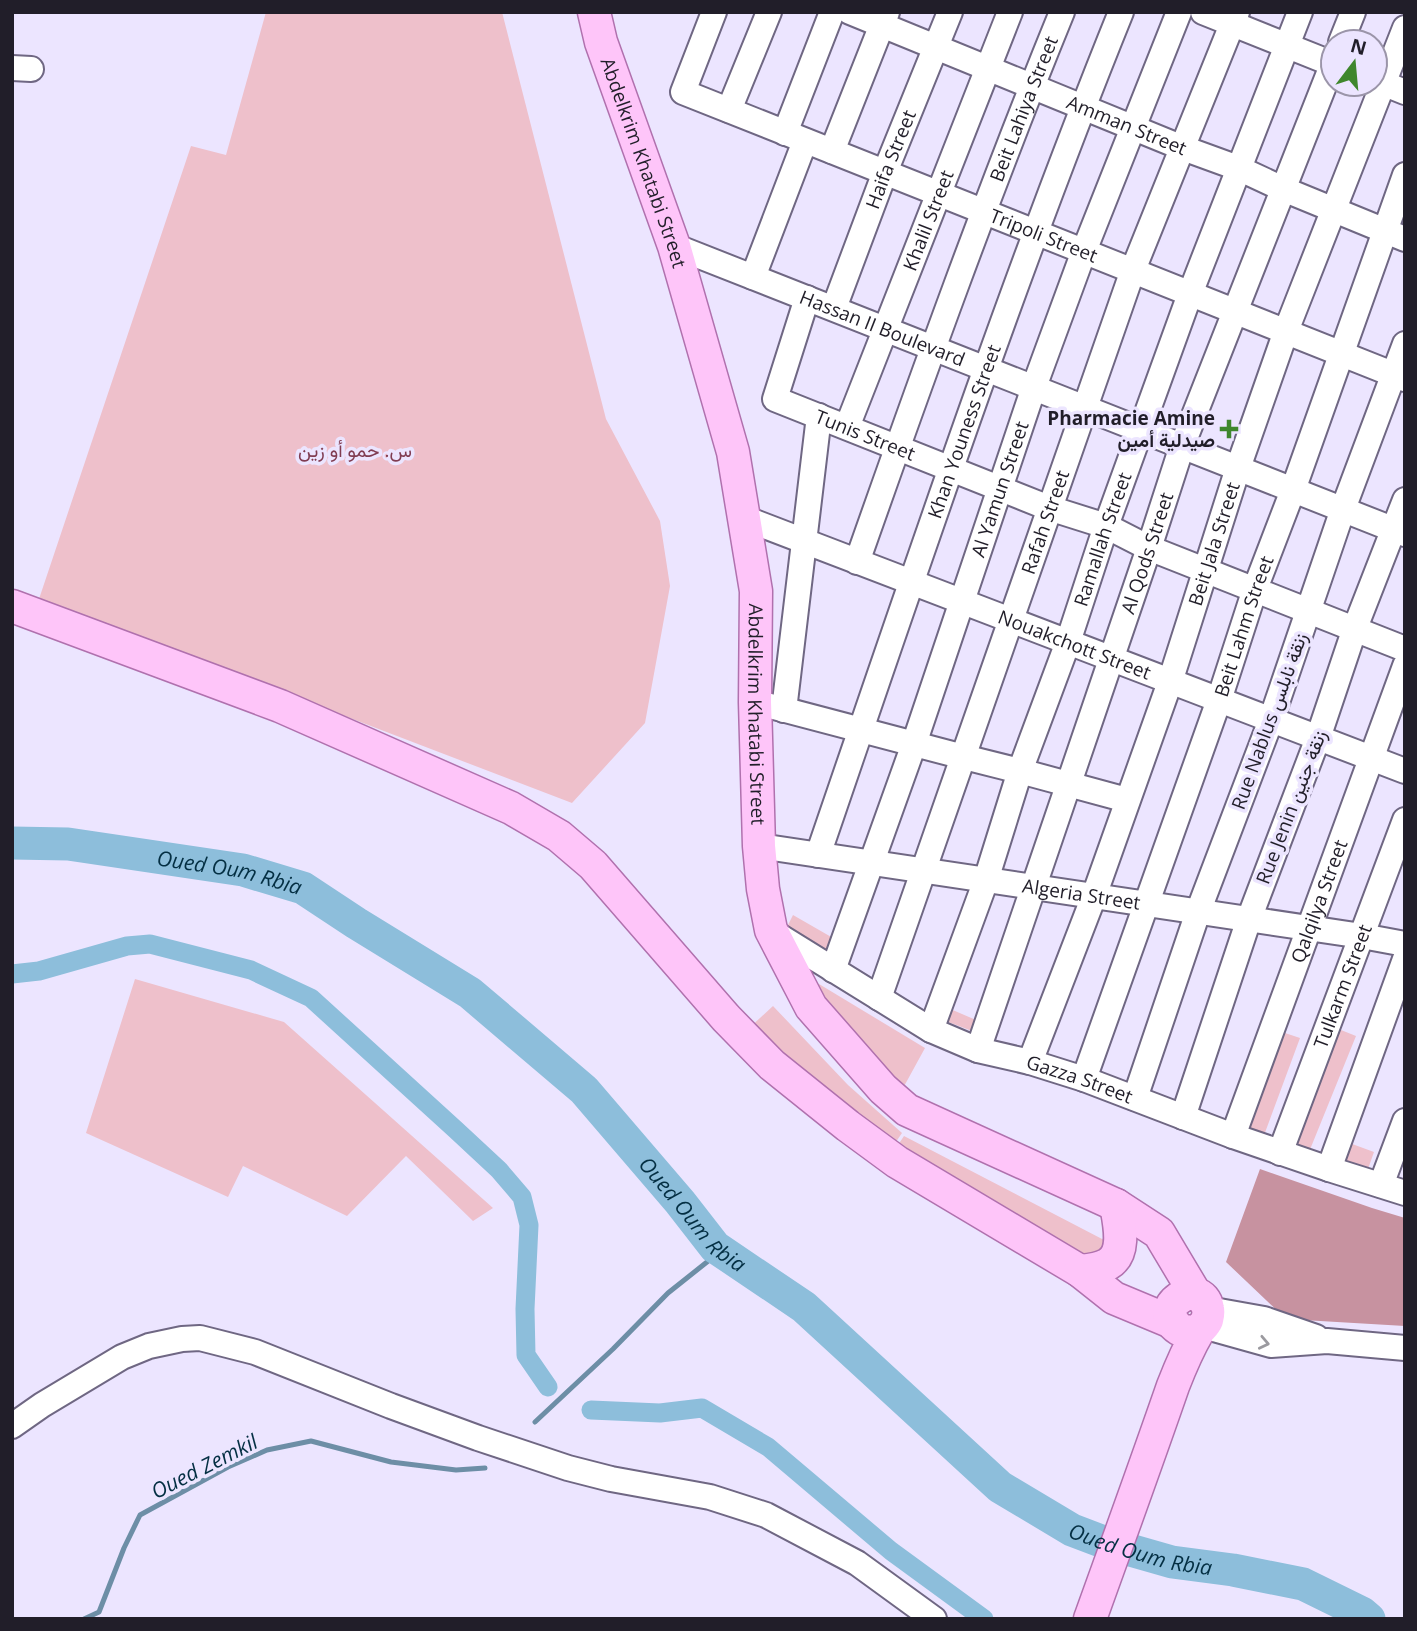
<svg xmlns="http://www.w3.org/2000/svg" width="1417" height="1631" font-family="'Open Sans',Vazirmatn,sans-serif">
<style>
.green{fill:#eec0cb}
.forest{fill:#c792a0}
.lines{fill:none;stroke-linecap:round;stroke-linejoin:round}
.stream{stroke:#6d8ea6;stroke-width:5}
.canal{stroke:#8dbedb;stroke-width:19}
.river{stroke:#8dbedb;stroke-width:33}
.minor-casing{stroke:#6f6783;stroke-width:28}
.major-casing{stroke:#b071ae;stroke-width:35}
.minor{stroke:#fff;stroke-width:24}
.major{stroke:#fec5f9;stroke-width:32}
.oneway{stroke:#9b9a9f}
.poi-dot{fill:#3f872d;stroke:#ece5ff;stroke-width:2.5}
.labels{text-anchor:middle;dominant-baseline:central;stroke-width:7;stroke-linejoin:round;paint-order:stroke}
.street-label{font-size:19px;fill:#211e29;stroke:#ece5ff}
.poi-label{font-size:19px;font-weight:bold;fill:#211e29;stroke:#ece5ff;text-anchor:end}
.park-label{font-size:19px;fill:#803c52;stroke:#ece5ff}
.water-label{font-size:21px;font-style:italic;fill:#042f43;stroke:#ece5ff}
</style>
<rect width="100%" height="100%" fill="#ece5ff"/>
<path class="green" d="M266,12H502L606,419L660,521L670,586L645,723L572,803L39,599L191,146L226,155Z
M793,915L833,938L826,955L785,931Z
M135,979L284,1022L493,1208L473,1221L406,1156L347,1216L243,1166L228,1197L86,1133Z
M819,984L925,1048L902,1090L815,988Z
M773,1006L848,1085L902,1133L891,1149L747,1030Z
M948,1008L976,1020L972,1031L943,1020Z
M1331,1026L1356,1036L1309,1152L1285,1142Z
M1276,1030L1300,1038L1263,1138L1239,1129Z
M904,1136L1104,1240L1103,1252L1094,1262L894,1151Z
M1344,1141L1374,1152L1368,1169L1338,1158Z"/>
<path class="forest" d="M1260,1169L1372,1208L1405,1218V1326L1286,1319L1226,1262Z"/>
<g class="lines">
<path class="stream" d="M535,1422L613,1349L668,1293L712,1258L715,1247
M84,1619L99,1612L124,1548L140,1515L228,1467L267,1450L311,1441L391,1462L456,1470L485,1468"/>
<path class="canal" d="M12,974L39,971L127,946L150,944L251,970L311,998L456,1130L499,1170L522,1197L529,1225L525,1309L526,1355L548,1387
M591,1410L660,1413L702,1408L768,1447L891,1551L984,1619"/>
<path class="river" id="s1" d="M12,843L68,844L243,870L303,888L356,923L470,993L584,1090L680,1202L715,1247L804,1307L1000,1487L1072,1530L1109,1544L1172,1562L1233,1570L1303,1584L1362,1613L1369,1619"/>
<defs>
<g id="minor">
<path id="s2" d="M714,12L683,92L1405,379"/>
<path id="s3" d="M850,12L1183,148L1238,168L1283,189L1405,239"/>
<path d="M1203,12L1333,64"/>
<path d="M1341,42L1353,12"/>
<path d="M12,68L31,69"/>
<path d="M1375,80L1405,92"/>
<path d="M729,110L769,12"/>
<path d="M785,133L832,12"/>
<path d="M832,151L887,12"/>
<path id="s4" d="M674,246L1405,534"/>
<path d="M753,277L805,141"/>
<path id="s5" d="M807,298L775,399L1049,508L1106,526L1149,548L1405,649"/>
<path id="s6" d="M834,308L885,172L950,12"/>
<path id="s7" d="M847,427L1010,12"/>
<path id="s8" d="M744,518L1405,771"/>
<path id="s9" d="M857,562C922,377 988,193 1062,12"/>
<path d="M755,702L964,757L1020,771L1127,800"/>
<path d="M784,710L819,416"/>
<path id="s10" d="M759,846L1362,936L1405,944"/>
<path id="s11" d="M818,855C915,572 1009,289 1121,12"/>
<path id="s12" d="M771,931L931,1030L978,1050L1030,1062L1084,1079L1233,1136L1329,1169L1405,1193"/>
<path id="s13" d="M833,970L914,744L1034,387L1084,251L1179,12"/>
<path id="s14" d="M879,998L1133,270L1237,12"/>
<path id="s15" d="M931,1030L986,880L1020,771L1068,642L1106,526L1190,294L1300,12"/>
<path id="s16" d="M978,1050L1149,548L1182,446L1333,63"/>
<path id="s17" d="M1030,1062L1094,896L1170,682L1238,468L1286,331L1405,28"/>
<path id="s18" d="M1084,1079L1219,700L1255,589L1293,490L1405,175"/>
<path d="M1135,1098L1198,912L1271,720L1343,509L1405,344"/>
<path d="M1183,1117L1249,919L1318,738L1355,628L1405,500"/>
<path id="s19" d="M1233,1136L1405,666"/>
<path id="s20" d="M1280,1153L1405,820"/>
<path d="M1329,1169L1405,959"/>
<path d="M1381,1185L1405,1121"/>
<path d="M1208,1309L1264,1319L1316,1337"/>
<path d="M1203,1326L1271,1345L1327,1341L1405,1348"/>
<path d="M12,1426L42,1405L122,1357L149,1346L182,1339L200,1338L255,1352L391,1406L478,1438L568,1468L611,1479L710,1497L766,1515L857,1563L934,1619"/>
</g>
<g id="major">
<path id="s21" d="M594,12L601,42L674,246L733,452L756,591L755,702L759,846L763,889L771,930L811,1007L883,1089L907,1110L1116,1205L1159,1233L1196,1295"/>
<path d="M12,606L280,706L511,808L559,836L593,865L726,1018L772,1065L848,1126L897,1162L1080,1271L1114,1298L1174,1323"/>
<path d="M1080,1271C1089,1270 1100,1269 1108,1264C1127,1253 1119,1223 1116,1205"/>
<path d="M1090,1619C1118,1541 1146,1464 1173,1386C1180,1368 1188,1349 1198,1332C1200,1328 1205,1325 1207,1320C1208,1316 1209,1313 1208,1309C1201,1273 1148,1309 1179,1329C1186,1333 1193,1332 1200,1329"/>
</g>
</defs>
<use href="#minor" class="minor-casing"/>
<use href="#major" class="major-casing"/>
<use href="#minor" class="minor"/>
<use href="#major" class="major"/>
</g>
<defs><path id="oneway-chevron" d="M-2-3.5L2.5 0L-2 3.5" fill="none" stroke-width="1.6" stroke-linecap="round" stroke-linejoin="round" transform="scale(1.75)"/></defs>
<use class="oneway" href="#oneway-chevron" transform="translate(1264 1343) rotate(12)"/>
<path class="poi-dot" d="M1225.5 418.5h7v7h7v7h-7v7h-7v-7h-7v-7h7z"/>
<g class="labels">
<g class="street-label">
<text stroke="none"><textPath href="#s9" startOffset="483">Beit Lahiya Street</textPath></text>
<text stroke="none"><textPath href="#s3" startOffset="299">Amman Street</textPath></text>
<text stroke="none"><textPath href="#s6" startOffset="159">Haifa Street</textPath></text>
<text stroke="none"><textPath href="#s21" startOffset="159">Abdelkrim Khatabi Street</textPath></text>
<text stroke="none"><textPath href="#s7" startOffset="222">Khalil Street</textPath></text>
<text stroke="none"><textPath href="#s2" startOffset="474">Tripoli Street</textPath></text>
<text stroke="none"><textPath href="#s4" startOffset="224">Hassan II Boulevard</textPath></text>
<text stroke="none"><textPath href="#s11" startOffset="448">Khan Youness Street</textPath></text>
<text stroke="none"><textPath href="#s5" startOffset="203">Tunis Street</textPath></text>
<text stroke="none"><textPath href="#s13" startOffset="509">Al Yamun Street</textPath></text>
<text stroke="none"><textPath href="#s14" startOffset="504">Rafah Street</textPath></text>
<text stroke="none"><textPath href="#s15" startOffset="520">Ramallah Street</textPath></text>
<text stroke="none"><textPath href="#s17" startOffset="550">Beit Jala Street</textPath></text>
<text stroke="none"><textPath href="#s16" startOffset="525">Al Qods Street</textPath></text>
<text stroke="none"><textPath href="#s18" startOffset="480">Beit Lahm Street</textPath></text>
<text stroke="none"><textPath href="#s8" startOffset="354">Nouakchott Street</textPath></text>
<text stroke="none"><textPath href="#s21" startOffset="726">Abdelkrim Khatabi Street</textPath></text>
<text transform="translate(1269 721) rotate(-70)">Rue Nablus زنقة نابلس</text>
<text transform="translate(1291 807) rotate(-69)">Rue Jenin زنقة جنين</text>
<text stroke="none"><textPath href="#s10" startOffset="326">Algeria Street</textPath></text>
<text stroke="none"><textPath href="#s19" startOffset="250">Qalqilya Street</textPath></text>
<text stroke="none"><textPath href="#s20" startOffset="178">Tulkarm Street</textPath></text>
<text stroke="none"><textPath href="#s12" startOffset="345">Gazza Street</textPath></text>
</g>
<g class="poi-label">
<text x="1215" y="418">Pharmacie Amine<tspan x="1215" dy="22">صيدلية أمين</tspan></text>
</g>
<g class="park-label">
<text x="355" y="450">س. حمو أو زين</text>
</g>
<g class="water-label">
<text stroke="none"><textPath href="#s1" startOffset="220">Oued Oum Rbia</textPath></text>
<text stroke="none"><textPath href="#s1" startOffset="808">Oued Oum Rbia</textPath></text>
<text transform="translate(204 1466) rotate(-27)">Oued Zemkil</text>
<text stroke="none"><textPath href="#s1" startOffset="1376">Oued Oum Rbia</textPath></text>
</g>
</g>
<rect width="1417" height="1631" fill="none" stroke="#211e29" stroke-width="28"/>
<g transform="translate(1354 63) rotate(16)"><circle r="33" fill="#ece5ff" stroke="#9b95a9" stroke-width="2"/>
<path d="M0-5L12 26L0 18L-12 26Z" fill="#3f872d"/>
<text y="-10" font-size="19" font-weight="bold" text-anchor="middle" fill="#211e29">N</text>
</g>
</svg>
